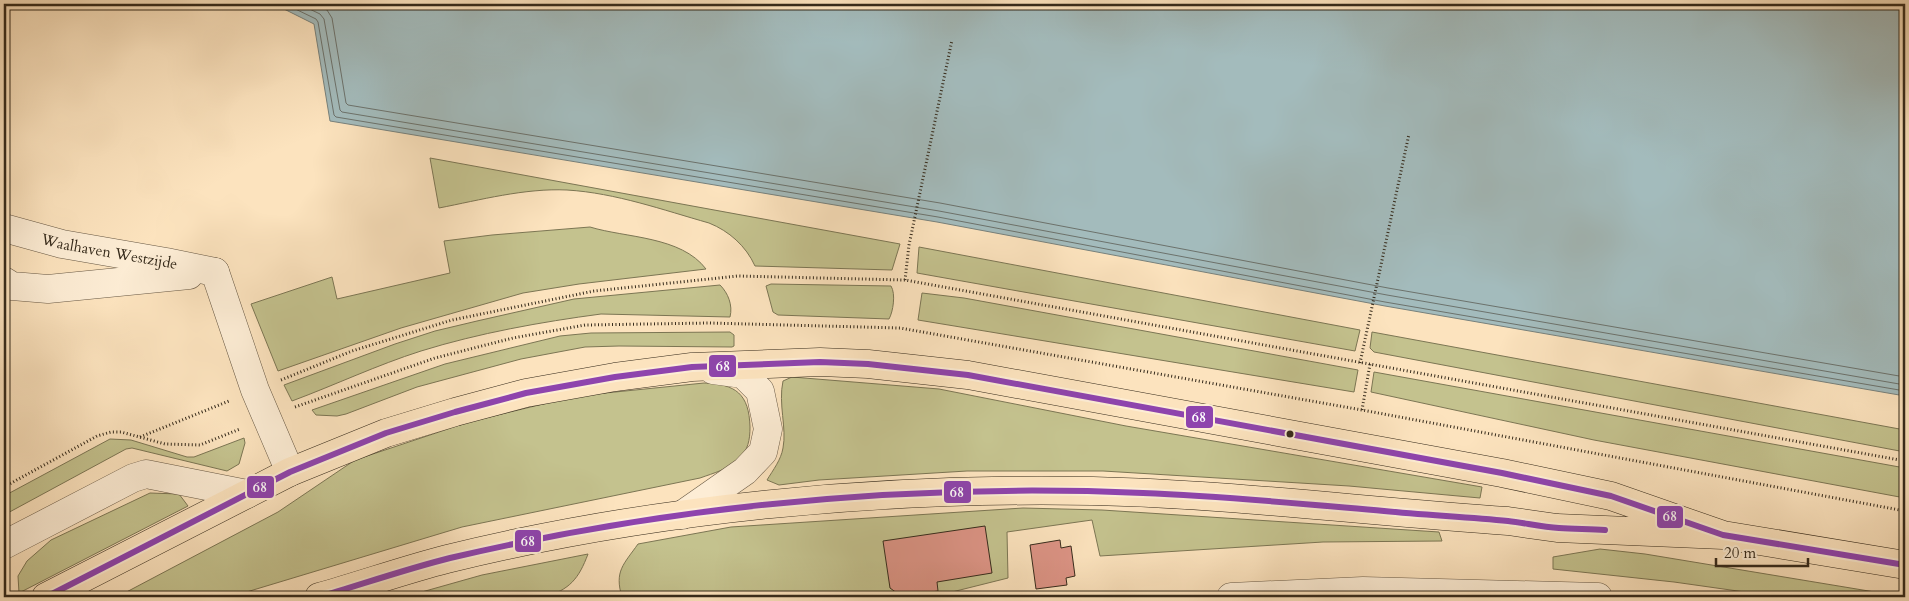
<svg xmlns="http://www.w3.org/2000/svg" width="1909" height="601" font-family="Cardo,serif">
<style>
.green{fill:#c4c28e;stroke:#7c7654}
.water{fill:#a3bbbc;stroke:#77817c}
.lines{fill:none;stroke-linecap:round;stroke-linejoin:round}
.shore{stroke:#6c726c;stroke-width:1}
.building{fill:#dd9486;stroke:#352a1b}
.minor-casing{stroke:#675844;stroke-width:29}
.major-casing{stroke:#352a1b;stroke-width:29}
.path{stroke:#352a1b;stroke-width:3;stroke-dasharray:1 2.5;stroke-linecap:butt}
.minor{stroke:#fdedd5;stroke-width:28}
.major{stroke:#fce3be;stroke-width:28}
.bus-1-casing{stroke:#fdedd5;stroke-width:10}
.bus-1{stroke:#8e44ad;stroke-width:6}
.bus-dot{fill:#352a1b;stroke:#fdedd5;stroke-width:2}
.labels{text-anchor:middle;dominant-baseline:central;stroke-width:4.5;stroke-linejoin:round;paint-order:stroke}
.street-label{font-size:15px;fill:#352a1b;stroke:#fdedd5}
.line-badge{stroke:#fdedd5;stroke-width:2}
.badge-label{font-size:14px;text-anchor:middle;font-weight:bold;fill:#fff}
</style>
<rect width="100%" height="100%" fill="#fce3be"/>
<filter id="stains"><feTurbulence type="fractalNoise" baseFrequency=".004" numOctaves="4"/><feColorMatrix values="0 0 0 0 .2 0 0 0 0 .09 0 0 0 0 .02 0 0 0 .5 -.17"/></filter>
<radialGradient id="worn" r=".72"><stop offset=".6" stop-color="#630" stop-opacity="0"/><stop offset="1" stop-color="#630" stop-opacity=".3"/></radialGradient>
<path class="green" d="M430,158L900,244L892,270L755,266C746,246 729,231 709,223C663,210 616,193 567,190C525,188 480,200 439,208Z
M590,227C626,238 681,236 706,269L579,284L523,293L401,328L278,371L251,304L332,277L337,299L450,273L444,241L492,235Z
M919,247L1360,330L1355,351L917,273Z
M771,284L891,286C896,294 893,312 889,319L778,315L773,312L766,286Z
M720,285C728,293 733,305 730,317L601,314C541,322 479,333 421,351C377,365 335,385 292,401L284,385L395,344L435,331L477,321L574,299Z
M922,293L964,298L1358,370L1354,392L918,320Z
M730,332L734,335V346L732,347L619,346L585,347L521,359L417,387L346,414L337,416L316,415L312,410L445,364L560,336L591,333Z
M1372,332L1905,430V452L1374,352L1370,348Z
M1374,372L1905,468V498L1594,440L1371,392Z
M792,377L939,389L1126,426L1482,487L1480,498L1349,486L1103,471H967L819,480L779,485L767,480C773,470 781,460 783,448C787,428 778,404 783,381Z
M704,383C736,384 749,394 750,427C750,440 748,450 739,459C729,469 714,473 700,478L462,527L230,597H117L278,512L355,460L469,422L576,396Z
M244,438L245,443L239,464L227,471L132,448L126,449L4,515V496L110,439L131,440L187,457H194Z
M150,493L179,494L188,506L19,593L18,576L27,561L51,540Z
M1023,508L1102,510L1439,532L1442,541L1323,542L1100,556L1092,520L1007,532L1008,578L932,597H622C614,571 624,564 638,544L731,527Z
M1600,549L1645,554L1905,597H1780L1674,582L1553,569V557Z
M588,554C579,578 570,590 544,597H404L482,575Z"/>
<path class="water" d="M274,4H1905V396L1385,306L937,222L330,121L314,24Z"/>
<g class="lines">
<path class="shore" d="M285,4L316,19L318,22L334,115L336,117L938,217L1385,302L1905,391
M299,4L320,14L324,19L340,110L342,112L939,211L1387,295L1905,385
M316,4L327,10L332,18L346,103L348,105L940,203L1388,288L1905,377"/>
</g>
<path class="building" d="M985,526L992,573L937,582L938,591L901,596L890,588L883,541Z
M1060,540L1061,548L1071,546L1075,576L1066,578L1067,585L1036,589L1030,545Z"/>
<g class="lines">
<defs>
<g id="minor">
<path id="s1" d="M4,228L62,244L166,262L215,272"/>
<path d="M215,272L255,390L290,472"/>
<path d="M4,281L12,286L48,289L189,275"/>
<path d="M682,515L745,471L763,452L768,429L760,391L743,374L713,370"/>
<path d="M4,545L133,478L146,474L247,494"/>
<path d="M1231,597L1363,591L1598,597"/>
</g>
<path id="major" d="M46,597L290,472L386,433L455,412L526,393L615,377L692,367L820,362L868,364L968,375L1502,473L1611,496L1723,535
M319,597C362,585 404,570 447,559C654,508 880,487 1093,491C1232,494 1370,512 1508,521L1557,528L1723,535L1905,565"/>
</defs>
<use href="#minor" class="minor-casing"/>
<use href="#major" class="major-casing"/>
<path class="path" d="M905,280L909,245L952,40
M1360,363L1409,134
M281,380L352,351L452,320L594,291L738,276L905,280L1905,461
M295,407L435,358L513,338L585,325L709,323L900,328L1362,410L1905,511
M1362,410L1370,364
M140,437L229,401
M4,487L97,436L111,432H121L165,444L200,445L240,429"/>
<use href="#minor" class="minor"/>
<use href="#major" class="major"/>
<defs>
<path id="bus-1" d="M46,597L290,472L386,433L455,412L526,393L615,377L692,367L820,362L868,364L968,375L1502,473L1611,496L1723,535L1905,565
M319,597C363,584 406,569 450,558C677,505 911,483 1143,493C1224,496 1304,504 1384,511C1425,515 1467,517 1508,521C1525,523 1542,527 1559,528C1575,529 1590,529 1605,530"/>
</defs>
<use href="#bus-1" class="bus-1-casing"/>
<use href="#bus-1" class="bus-1"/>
</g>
<circle class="bus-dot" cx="1290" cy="434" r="4.5"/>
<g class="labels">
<g class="street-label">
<text stroke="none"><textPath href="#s1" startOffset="108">Waalhaven Westzijde</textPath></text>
</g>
</g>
<g class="line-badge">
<rect x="708" y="354" width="29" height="24" rx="5" fill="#8e44ad"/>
<rect x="1185" y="405" width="29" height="24" rx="5" fill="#8e44ad"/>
<rect x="246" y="475" width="29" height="24" rx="5" fill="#8e44ad"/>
<rect x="943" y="480" width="29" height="24" rx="5" fill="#8e44ad"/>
<rect x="1656" y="505" width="28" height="24" rx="5" fill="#8e44ad"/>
<rect x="514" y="529" width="28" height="24" rx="5" fill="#8e44ad"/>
</g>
<g class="badge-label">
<text x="723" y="371">68</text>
<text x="1199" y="422">68</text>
<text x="260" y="492">68</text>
<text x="957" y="497">68</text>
<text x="1670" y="521">68</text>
<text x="528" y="546">68</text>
</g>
<rect width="1909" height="601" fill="none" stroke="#fce3be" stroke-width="20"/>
<rect x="5" y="5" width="1899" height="591" fill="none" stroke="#352a1b" stroke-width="2.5"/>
<rect x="10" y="10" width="1889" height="581" fill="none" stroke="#352a1b"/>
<path d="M1716 558v8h92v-8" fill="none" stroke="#352a1b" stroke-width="2.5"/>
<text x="1724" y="558" font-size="15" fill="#352a1b" stroke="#fdedd5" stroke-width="4" paint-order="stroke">20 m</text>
<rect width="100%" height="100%" filter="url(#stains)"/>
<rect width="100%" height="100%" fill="url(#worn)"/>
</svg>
